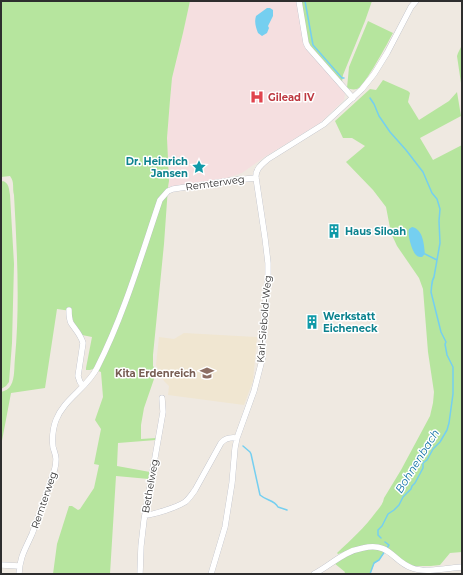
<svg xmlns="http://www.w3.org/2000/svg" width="463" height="575" font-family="Montserrat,sans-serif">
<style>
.education{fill:#f0e6d1}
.medical{fill:#f5dfe0}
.green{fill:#b6e59e}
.water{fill:#75cff0}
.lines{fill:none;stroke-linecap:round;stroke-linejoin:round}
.stream{stroke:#75cff0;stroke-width:1.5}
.street-casing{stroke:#b4b7c1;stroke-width:6}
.street{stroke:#fff;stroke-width:5.5}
.labels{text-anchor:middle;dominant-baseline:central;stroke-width:3;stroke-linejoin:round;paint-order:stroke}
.health-label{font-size:10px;font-weight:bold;fill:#be3a42;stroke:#fff;text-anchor:start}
.culture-label{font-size:10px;font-weight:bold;fill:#0d838f;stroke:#fff;text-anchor:start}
.street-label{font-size:10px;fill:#2e2e2e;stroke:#fff}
.education-label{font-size:10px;font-weight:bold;fill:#785e54;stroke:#fff;text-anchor:end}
.water-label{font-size:11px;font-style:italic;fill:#0d6fa3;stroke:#fff}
</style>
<rect width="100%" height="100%" fill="#efe9e1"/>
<path class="education" d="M184,333L257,337L253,381L244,405L168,395L169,386L164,381L156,365L159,337L174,339Z"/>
<path class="medical" d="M190,1H298L345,93L344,100L320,123L263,158L242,173L227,178L168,187L167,138L170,100L172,78L183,33Z"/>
<path class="green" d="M1,1H190L183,33L172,78L170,100L167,138L169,181L168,187L164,244L153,355V366L155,369L154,379L144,408L141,425V439L156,438V440L118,443L117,466L150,472L149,479L116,476L110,574H53L57,544L69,506H72L78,510L80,509L94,488L99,465L94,464L101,429L95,420L103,397L101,372L93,369L90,370H86V368L92,337L82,335C76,327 72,321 71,311L57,309L45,388L11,393L1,446V392C5,391 9,389 11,385C15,378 14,367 15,358C20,304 17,249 14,195C12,187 15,183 10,176L1,177Z
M301,1H372L365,21L343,75L342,82L312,50L308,42Z
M368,21L393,33C388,42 365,86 357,89C353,90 350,89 347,88L349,67Z
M462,45V90L457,56L458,53Z
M383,80L408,91L410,93L408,102L419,120L449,101L457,92L461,116L420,138L433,160L462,145V552L450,553L440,565L431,566H413L407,564L387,548H356L338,554L337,553C351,540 365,527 376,512C380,507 383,504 384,498L401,470L430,416L433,403L434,392L428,352L423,289L419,278L397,246L391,233L386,207L373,190L346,162L365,146L352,138H343L335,121L370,89L376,90Z
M3,181C9,183 9,189 10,195L14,264L12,343L9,382L6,386L1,389V182Z
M365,549H380L385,551L379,560L374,564L370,574H344L345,572L334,563L340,558Z"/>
<path class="water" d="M267,8H270L273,10V16L268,26L269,28L267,33L262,36L258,33C256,28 254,22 256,16Z
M412,227C423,229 424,244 425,254L422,257C420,257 418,257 416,255C412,251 407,234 409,229Z"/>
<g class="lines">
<path class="stream" d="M305,1L313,45L342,78H344
M370,98L374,104L379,116L390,132L406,150L423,172L432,193L437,199L440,209L439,221L440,243L434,277C431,282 432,286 431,292L441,332L446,342L445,344L447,355L453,367V394L449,423L447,430L440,442L433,449L427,460L423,463V468L415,483L412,486L411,489L403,497L399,505L394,510L388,514L382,526L378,530V535L381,538
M425,254L437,260
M243,446L250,452L251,454L260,495C267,501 274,500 278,507L287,510
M385,542L389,545L387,548
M370,574L374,563L379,560L385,551"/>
<defs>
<path id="street" d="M299,1L306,43L308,47L353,98
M69,310C69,314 69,319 71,323C75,329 81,335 83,343L78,376L80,382L83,386
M145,515C154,515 177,507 185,502C189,499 192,494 195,490L221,443C225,438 230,437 237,438
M1,565L19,566
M19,574C20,556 25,550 32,534C39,516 45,498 51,480C54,473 56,466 56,459C56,455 54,451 53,447C52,438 53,428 56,420C64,399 87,388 97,368C124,315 141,256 160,200L168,191L173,189L234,180L256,178
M140,574L141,546L144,520L163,412L162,398
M211,574L225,527L232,483L235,448L237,438L254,391L263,356V330L268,278V263L265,238L256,178C255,169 262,164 268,159L324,124L362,89L374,74L387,53L411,7L416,1
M314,574C331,565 344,551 363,548C391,542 392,561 412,568C425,573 448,568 462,567"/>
</defs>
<use href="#street" class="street-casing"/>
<use href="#street" class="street"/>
</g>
<defs>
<symbol id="hospital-bare" viewBox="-9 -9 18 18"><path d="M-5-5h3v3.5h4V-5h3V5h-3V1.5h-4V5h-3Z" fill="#e0444e" stroke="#fff" stroke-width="2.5" paint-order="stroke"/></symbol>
<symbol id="sight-bare" viewBox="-9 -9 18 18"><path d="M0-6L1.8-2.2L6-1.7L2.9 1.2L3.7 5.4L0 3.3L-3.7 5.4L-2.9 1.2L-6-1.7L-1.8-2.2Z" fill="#0f9aa8" stroke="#fff" stroke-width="2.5" paint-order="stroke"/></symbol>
<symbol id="building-bare" viewBox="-9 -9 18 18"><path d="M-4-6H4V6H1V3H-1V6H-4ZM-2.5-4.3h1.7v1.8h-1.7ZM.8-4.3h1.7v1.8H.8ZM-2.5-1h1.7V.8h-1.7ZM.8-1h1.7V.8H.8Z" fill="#0f9aa8" stroke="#fff" stroke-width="2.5" paint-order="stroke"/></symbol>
<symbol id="school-bare" viewBox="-9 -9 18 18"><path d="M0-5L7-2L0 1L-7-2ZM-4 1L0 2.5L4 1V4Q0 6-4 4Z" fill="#8d6e63" stroke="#fff" stroke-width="2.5" paint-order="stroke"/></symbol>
</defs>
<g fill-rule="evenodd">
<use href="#hospital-bare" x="247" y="87" width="20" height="20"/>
<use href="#sight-bare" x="189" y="157" width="20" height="20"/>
<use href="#building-bare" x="324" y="221" width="20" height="20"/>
<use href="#building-bare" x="302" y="312" width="20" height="20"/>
<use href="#school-bare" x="197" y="363" width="20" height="20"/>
</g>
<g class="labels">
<g class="health-label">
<text x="268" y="97">Gilead IV</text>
</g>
<g class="culture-label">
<text x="188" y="161" text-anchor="end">Dr. Heinrich<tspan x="188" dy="12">Jansen</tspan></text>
<text x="345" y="231">Haus Siloah</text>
<text x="323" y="316">Werkstatt<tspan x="323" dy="12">Eicheneck</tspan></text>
</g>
<g class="street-label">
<text transform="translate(215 183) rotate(-8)">Remterweg</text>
<text transform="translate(264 319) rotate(-85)">Karl-Siebold-Weg</text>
<text transform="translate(150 486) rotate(-80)">Bethelweg</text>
<text transform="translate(44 500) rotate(-71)">Remterweg</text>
</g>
<g class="education-label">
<text x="196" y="373">Kita Erdenreich</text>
</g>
<g class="water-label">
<text transform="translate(417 461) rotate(-58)">Bohnenbach</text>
</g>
</g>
<rect width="463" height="575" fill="none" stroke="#2e2e2e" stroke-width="4"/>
</svg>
